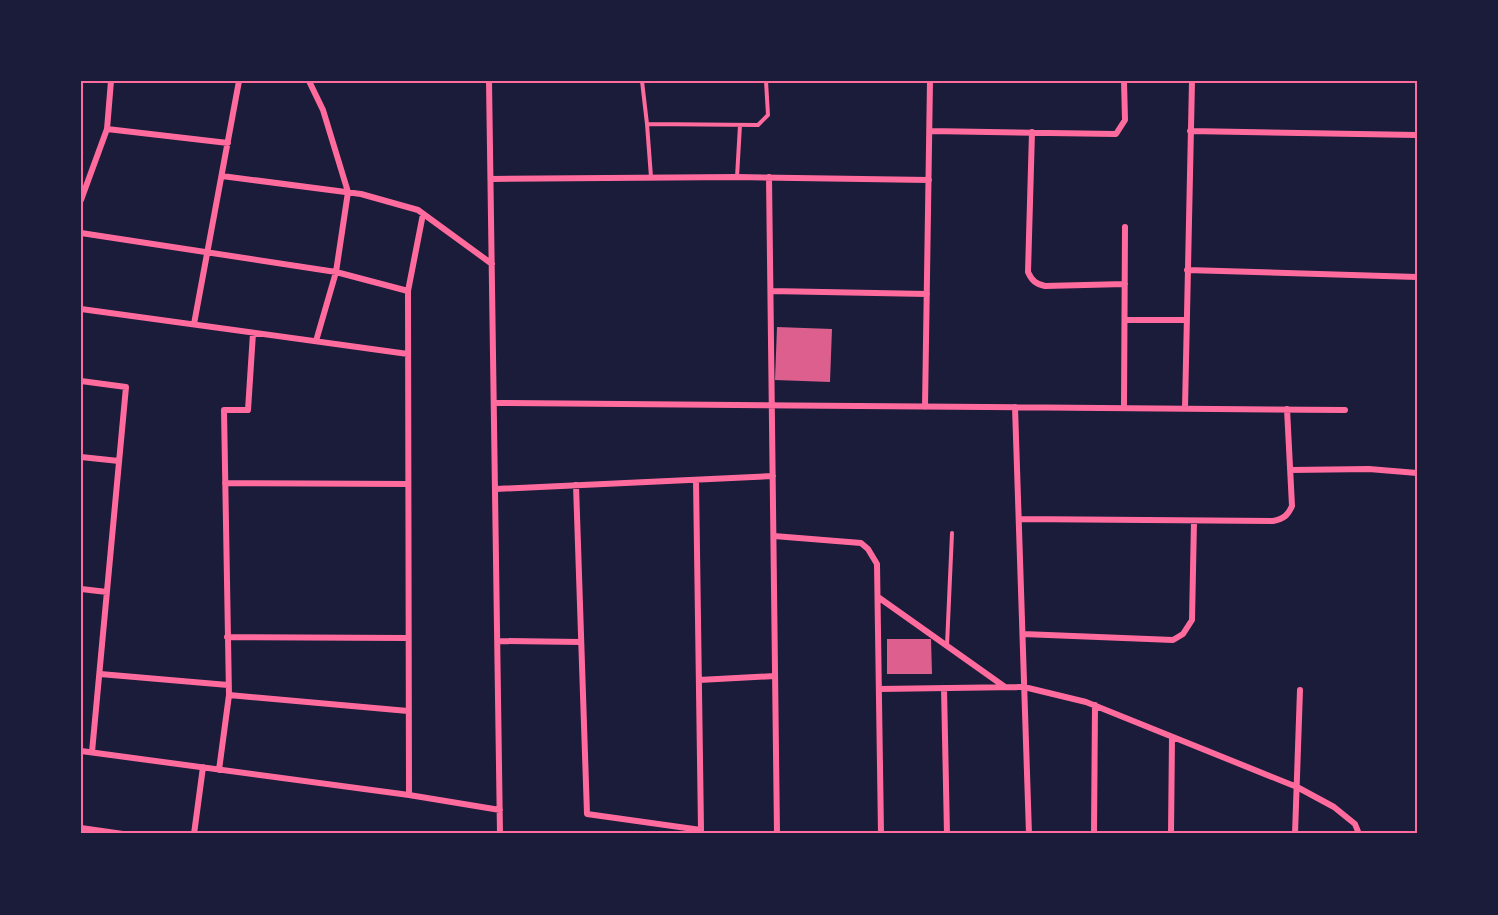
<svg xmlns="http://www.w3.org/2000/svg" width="1498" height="915" font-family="'IBM Plex Serif',serif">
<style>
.building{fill:#dd5f8e}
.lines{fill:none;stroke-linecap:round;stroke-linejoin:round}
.service{stroke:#ff6b9d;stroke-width:4}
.minor{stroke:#ff6b9d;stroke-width:6}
.neatline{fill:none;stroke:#ff6b9d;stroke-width:2}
</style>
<rect width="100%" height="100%" fill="#1b1b3a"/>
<path class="building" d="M777,327L832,329L830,382L775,380Z
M887,639H931L932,674H887Z"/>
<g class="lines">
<path class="service" d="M642,81L647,124L651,177
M647,124L758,125L768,115L766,81
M737,177L740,125
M947,645L952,533"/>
<path class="minor" d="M111,81L107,129L228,143
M309,81L323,110L348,192L336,272L316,341
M489,81L500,834
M930,131L1116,134L1125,120L1124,81
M1190,131L1417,135
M1032,132L1028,272C1032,281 1036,284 1045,286L1125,284
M222,176L361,194L418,210L492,264
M769,177L777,834
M491,179L737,177L929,180
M81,200L107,129
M81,233L336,272L408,291
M1187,270L1417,277
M771,291L927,294
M81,309L408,354
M1125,320H1187
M194,324L239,81
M81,381L126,387L92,752
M495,403L1345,410
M925,407L930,81
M1015,407L1029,834
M1124,408L1125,227
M1185,408L1192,81
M81,457L119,461
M1290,470L1369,469L1417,473
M225,483L408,484
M576,485L587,814L701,830L696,480
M496,489L773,476
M1019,519L1273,521C1284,519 1288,515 1292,506L1287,409
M774,536L861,543L868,549L877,564L881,834
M81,589L107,592
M878,597L1005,687
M1023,634L1173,640L1183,634L1192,620L1194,521
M227,637L408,638
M498,641L581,642
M100,674L228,685
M699,680L775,676
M944,688L947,834
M879,689L1024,687L1086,702L1297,787L1334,807L1355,824L1359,834
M229,695L408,711
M81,751L409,795L500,810
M219,770L229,695L224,410H248L253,333
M409,795L408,291L423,214
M81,828L123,834
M194,834L203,767
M1094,834L1095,705
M1171,834L1172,737
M1295,834L1300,690"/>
</g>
<rect width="1498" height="915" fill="none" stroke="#1b1b3a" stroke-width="165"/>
<rect x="82" y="82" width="1334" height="750" class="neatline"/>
</svg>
